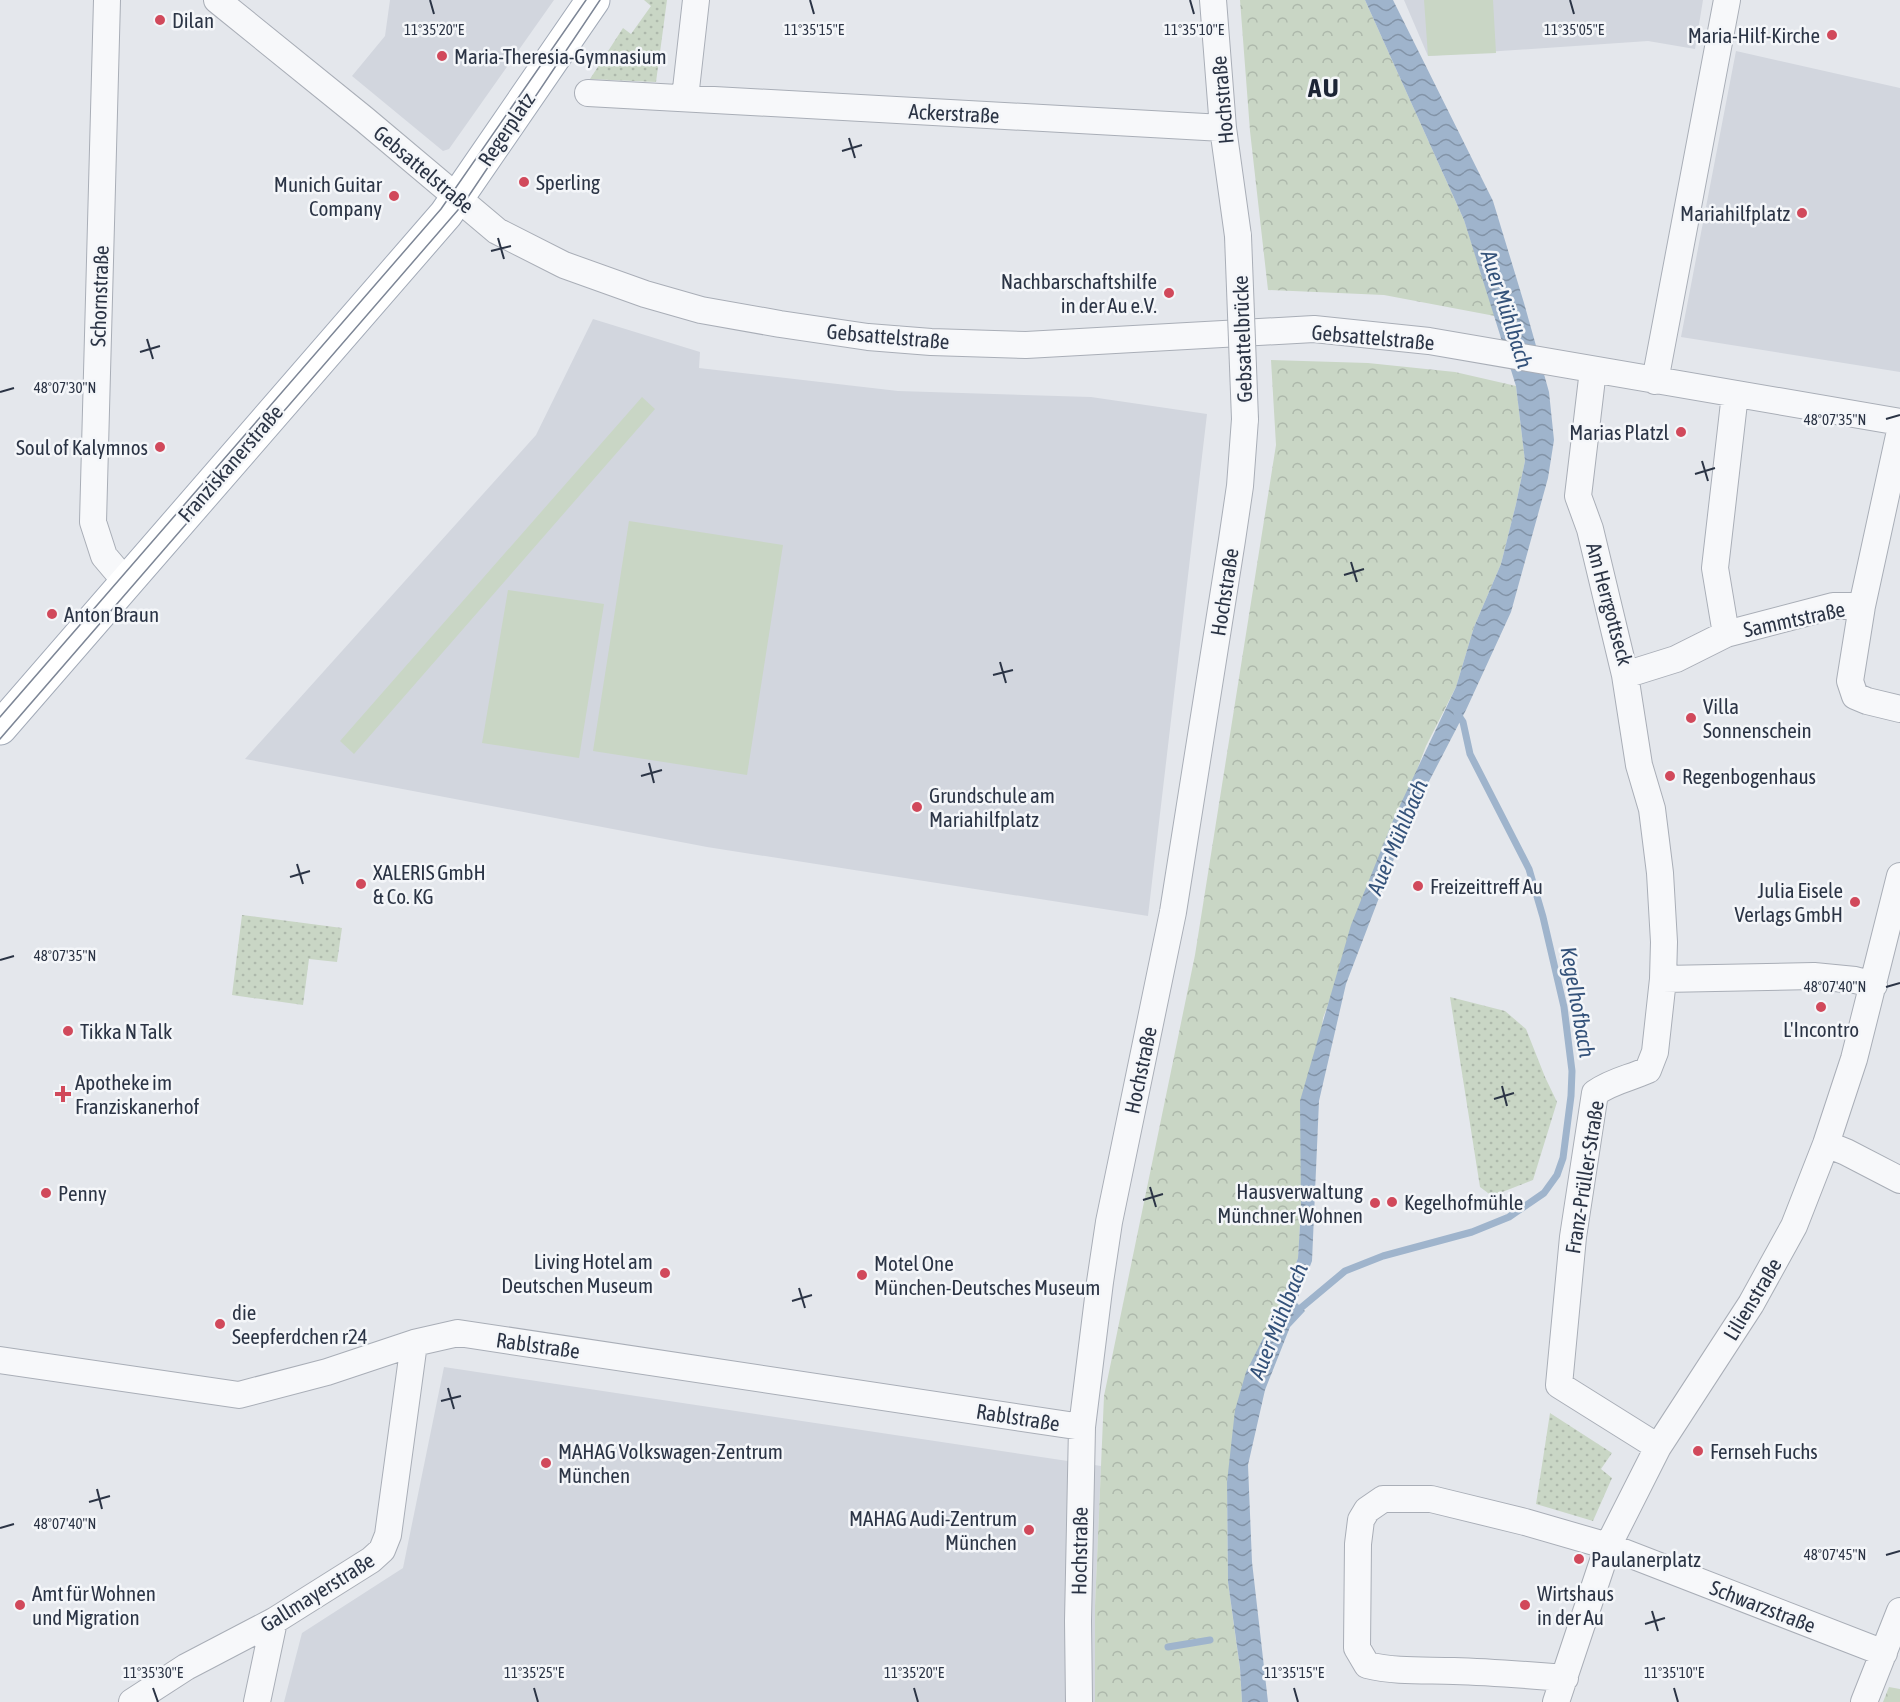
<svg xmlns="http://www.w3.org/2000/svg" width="1900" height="1702" font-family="'Asap Condensed',sans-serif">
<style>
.built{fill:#d2d6de}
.green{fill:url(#green-dots)}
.forest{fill:url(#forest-crowns)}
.pitch{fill:#c9d6c5}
.water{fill:url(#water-waves)}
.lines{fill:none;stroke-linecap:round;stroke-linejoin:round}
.stream{stroke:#9fb4cc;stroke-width:7}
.minor-casing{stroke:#a9aeb7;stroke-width:28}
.major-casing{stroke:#a3abb8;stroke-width:35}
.minor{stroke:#f7f8fa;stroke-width:26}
.major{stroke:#fff;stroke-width:33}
.tram{stroke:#7d8696;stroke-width:1.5}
.minor-bridge-casing{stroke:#a9aeb7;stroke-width:28;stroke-linecap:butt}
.minor-bridge{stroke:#f7f8fa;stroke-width:26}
.ticks{fill:none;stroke:#2b3445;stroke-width:2}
.poi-dot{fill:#d1495b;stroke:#f4f6f9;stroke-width:2}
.labels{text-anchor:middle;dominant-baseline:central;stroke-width:5;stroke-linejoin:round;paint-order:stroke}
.poi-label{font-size:21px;fill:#2b3445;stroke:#f4f6f9;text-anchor:start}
.street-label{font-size:21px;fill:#2b3445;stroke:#f4f6f9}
.water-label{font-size:22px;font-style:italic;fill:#34527a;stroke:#f4f6f9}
.district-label{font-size:27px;font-weight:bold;letter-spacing:1.5px;fill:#1d2536;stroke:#f4f6f9}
.ticks-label{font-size:15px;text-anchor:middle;fill:#2b3445;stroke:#f4f6f9;stroke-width:5;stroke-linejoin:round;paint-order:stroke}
</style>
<defs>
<pattern id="green-dots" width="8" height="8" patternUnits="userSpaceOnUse" patternTransform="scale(1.5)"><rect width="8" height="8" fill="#c9d6c5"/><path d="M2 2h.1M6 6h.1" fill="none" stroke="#adb8ab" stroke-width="1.8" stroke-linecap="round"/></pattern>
<pattern id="forest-crowns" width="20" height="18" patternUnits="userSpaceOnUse" patternTransform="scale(1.5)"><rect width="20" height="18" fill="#c9d6c5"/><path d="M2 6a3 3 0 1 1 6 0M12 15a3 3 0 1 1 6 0" fill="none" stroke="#adb8ab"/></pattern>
<pattern id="water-waves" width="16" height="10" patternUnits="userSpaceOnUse" patternTransform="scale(1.5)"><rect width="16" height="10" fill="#9fb4cc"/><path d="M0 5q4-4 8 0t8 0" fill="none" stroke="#8293a7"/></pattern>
</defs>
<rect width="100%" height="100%" fill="#e4e7ec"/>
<path class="built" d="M390,0H554L449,149L443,151L352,76L385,36Z
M1404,0H1703L1695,49L1648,41L1428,56Z
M1736,51L1900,88V372L1681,337Z
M593,319L700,352L699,368L898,391L1091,397L1207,414L1148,916L707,847L245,759L536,435Z
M444,1367L1101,1466L1095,1606V1702H284L302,1633L403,1568Z"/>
<path class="green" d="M644,0H667L656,82L590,79L623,28L631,34L651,6Z
M242,915L342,928L337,962L309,959L303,1005L232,995Z
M1450,997L1505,1011L1526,1029L1545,1077L1557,1102L1533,1180L1492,1196L1480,1187Z
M1550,1413L1612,1453L1601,1469L1612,1478L1593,1521L1536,1504Z"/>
<path class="forest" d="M1240,0H1365L1464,220L1495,316L1384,295L1268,290L1250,131Z
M1271,360L1368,363L1455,372L1516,386L1525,461L1516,504L1501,564L1474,627L1456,687L1426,746L1323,1018L1301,1208L1298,1258L1279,1307L1227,1482L1228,1582L1240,1669L1242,1702H1095V1606L1104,1396L1195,955L1276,445Z
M1889,1687L1900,1689V1702H1883Z"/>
<path class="pitch" d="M1424,0H1493L1496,53L1428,56Z
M642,397L655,409L354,754L340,741Z
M629,521L783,545L747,775L593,751Z
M508,590L604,604L579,758L482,743Z"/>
<path class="water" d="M1365,0H1393L1493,201L1524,303L1549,392L1554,440L1548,478L1511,612L1466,710L1408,822L1346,984L1319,1101L1312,1261L1296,1302L1305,1311L1290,1327L1265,1390L1248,1465L1252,1562L1268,1702H1242L1240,1668L1228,1582L1227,1482L1235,1410L1246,1372L1279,1307L1298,1258L1301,1208L1300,1101L1351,925L1394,818L1456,687L1474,627L1501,564L1516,504L1525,461L1516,386L1464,220Z"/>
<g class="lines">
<path class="stream" d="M1296,1312L1345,1271L1383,1256L1472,1232L1509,1217L1544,1193L1557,1175L1563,1158L1571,1096L1572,1071L1564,1007L1543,917L1529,869L1470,754L1463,722L1457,713
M1168,1647L1210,1640"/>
<defs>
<path id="minor" d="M107,0L93,522L104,556L126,582
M217,0L364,119L497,231L564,265L645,294L701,310L780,324L868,337L931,342L1026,345L1314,329L1429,341L1900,422
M1213,0L1223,128L1238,236
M588,93L1223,128
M685,98L696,0
M1593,370L1578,496L1590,529L1625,675L1639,765L1652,809L1660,873L1664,942L1663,979L1655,1052L1648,1070C1628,1079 1614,1080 1595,1093L1573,1237L1559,1385L1658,1447
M1655,381L1727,0
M1900,431L1862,606L1850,681L1855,696L1867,701L1900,709
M1726,634L1715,568L1735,394
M1625,675L1676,659L1726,634L1833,606H1862
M1663,979L1814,976L1855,980L1874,985
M1826,1144L1846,1152L1900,1180
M0,1360L239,1395L327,1372L414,1343L458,1333L1082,1427
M1565,1678C1528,1675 1491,1672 1454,1671C1425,1670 1396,1672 1367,1665L1357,1648L1358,1544L1361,1520L1367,1510L1383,1499H1431L1525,1522L1608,1546L1884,1653
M132,1702L186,1667L274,1621L371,1560L382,1550L388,1535L414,1343
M257,1702L274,1621
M1079,1702L1078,1621L1082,1427L1100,1282L1109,1222L1173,912L1232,540L1240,486L1245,419
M1556,1702L1608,1546L1658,1447L1751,1304L1794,1226L1826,1144L1854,1059L1900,876
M1864,1702L1900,1611"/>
<path id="major" d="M0,728L446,214L593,0"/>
</defs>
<use href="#minor" class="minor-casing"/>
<use href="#major" class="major-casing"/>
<use href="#minor" class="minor"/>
<use href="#major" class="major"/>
<path class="tram" d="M0,717L441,209L586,0
M0,739L464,203L600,0"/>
<defs>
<path id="minor-bridge" d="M1238,236L1245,419"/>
</defs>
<use href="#minor-bridge" class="minor-bridge-casing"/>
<use href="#minor-bridge" class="minor-bridge"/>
</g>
<path class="ticks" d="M430,0L434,14M810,0L814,14M1190,0L1194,14M1570,0L1574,14M849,138L855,158M842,151L862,145M498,238L504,259M491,251L511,246M147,339L153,359M140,352L160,346M0,392L14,388M1886,419L1900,415M1702,461L1708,481M1695,474L1715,468M1351,562L1357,582M1344,575L1364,569M1000,662L1006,683M993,675L1013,670M649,763L654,783M641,776L662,770M297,864L303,884M290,877L310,871M0,960L14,956M1886,987L1900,983M1502,1086L1507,1106M1494,1099L1514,1093M1150,1187L1156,1207M1143,1200L1163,1194M799,1288L805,1308M792,1301L812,1295M448,1388L454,1409M441,1401L461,1396M97,1489L102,1509M89,1502L110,1496M0,1528L14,1524M1886,1555L1900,1551M1652,1611L1658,1631M1645,1624L1665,1618M153,1688L158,1702M534,1688L538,1702M914,1688L918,1702M1294,1688L1298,1702M1674,1688L1678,1702"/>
<g class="poi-dot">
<circle cx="160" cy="20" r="6"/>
<circle cx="1832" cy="35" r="6"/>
<circle cx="442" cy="56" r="6"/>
<circle cx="524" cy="182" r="6"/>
<circle cx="394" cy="196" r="6"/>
<circle cx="1802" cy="213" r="6"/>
<circle cx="1169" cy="293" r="6"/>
<circle cx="1681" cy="432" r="6"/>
<circle cx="160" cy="447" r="6"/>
<circle cx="52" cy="614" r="6"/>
<circle cx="1691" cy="718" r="6"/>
<circle cx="1670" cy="776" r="6"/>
<circle cx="917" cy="807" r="6"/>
<circle cx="361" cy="884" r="6"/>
<circle cx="1418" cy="886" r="6"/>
<circle cx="1855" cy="902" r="6"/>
<circle cx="1821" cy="1007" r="6"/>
<circle cx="68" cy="1031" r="6"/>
<path d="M60 1085h6v6h6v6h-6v6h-6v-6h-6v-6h6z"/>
<circle cx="46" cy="1193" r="6"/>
<circle cx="1392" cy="1202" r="6"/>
<circle cx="1375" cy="1203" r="6"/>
<circle cx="665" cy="1273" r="6"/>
<circle cx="862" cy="1275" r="6"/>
<circle cx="220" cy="1324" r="6"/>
<circle cx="1698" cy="1451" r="6"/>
<circle cx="546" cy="1463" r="6"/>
<circle cx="1029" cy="1530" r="6"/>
<circle cx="1579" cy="1559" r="6"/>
<circle cx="20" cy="1605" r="6"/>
<circle cx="1525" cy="1605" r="6"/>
</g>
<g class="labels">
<g class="poi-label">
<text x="172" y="20">Dilan</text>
<text x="1820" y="35" text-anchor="end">Maria-Hilf-Kirche</text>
<text x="454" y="56">Maria-Theresia-Gymnasium</text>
<text x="536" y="182">Sperling</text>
<text x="382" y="184" text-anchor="end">Munich Guitar<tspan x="382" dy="24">Company</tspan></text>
<text x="1790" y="213" text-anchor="end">Mariahilfplatz</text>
<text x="1157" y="281" text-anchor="end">Nachbarschaftshilfe<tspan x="1157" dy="24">in der Au e.V.</tspan></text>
<text x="1669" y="432" text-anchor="end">Marias Platzl</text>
<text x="148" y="447" text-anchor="end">Soul of Kalymnos</text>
<text x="64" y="614">Anton Braun</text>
<text x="1703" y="706">Villa<tspan x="1703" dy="24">Sonnenschein</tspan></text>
<text x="1682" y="776">Regenbogenhaus</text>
<text x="929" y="795">Grundschule am<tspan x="929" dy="24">Mariahilfplatz</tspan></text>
<text x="373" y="872">XALERIS GmbH<tspan x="373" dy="24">&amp; Co. KG</tspan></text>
<text x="1430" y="886">Freizeittreff Au</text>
<text x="1843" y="890" text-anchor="end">Julia Eisele<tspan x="1843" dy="24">Verlags GmbH</tspan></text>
<text x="1821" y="1029" text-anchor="middle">L'Incontro</text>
<text x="80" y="1031">Tikka N Talk</text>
<text x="75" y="1082">Apotheke im<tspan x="75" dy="24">Franziskanerhof</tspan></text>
<text x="1363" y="1191" text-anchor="end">Hausverwaltung<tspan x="1363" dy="24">Münchner Wohnen</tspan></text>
<text x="58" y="1193">Penny</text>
<text x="1404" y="1202">Kegelhofmühle</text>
<text x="653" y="1261" text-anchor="end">Living Hotel am<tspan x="653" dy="24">Deutschen Museum</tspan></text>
<text x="874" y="1263">Motel One<tspan x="874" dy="24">München-Deutsches Museum</tspan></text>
<text x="232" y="1312">die<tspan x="232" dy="24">Seepferdchen r24</tspan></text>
<text x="558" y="1451">MAHAG Volkswagen-Zentrum<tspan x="558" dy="24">München</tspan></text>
<text x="1710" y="1451">Fernseh Fuchs</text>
<text x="1017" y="1518" text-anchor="end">MAHAG Audi-Zentrum<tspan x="1017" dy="24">München</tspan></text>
<text x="1591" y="1559">Paulanerplatz</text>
<text x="32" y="1593">Amt für Wohnen<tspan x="32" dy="24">und Migration</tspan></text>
<text x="1537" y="1593">Wirtshaus<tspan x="1537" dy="24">in der Au</tspan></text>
</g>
<g class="street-label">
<text transform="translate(1222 100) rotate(-95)">Hochstraße</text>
<text transform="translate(954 113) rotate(3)">Ackerstraße</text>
<text transform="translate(506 129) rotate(-56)">Regerplatz</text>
<text transform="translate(424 169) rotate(40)">Gebsattelstraße</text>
<text transform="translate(99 296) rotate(-88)">Schornstraße</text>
<text transform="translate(888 336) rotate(5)">Gebsattelstraße</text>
<text transform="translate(1373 337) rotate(5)">Gebsattelstraße</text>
<text transform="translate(1242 339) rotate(-92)">Gebsattelbrücke</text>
<text transform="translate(230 463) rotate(-49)">Franziskanerstraße</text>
<text transform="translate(1224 592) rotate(-81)">Hochstraße</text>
<text transform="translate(1610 604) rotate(75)">Am Herrgottseck</text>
<text transform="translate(1794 619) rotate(-12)">Sammtstraße</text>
<text transform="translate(1140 1070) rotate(-78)">Hochstraße</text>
<text transform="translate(1584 1177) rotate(-81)">Franz-Prüller-Straße</text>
<text transform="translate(1752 1299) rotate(-59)">Lilienstraße</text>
<text transform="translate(538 1345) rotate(8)">Rablstraße</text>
<text transform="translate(1018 1417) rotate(9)">Rablstraße</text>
<text transform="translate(1079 1551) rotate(-89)">Hochstraße</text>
<text transform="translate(317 1592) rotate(-32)">Gallmayerstraße</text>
<text transform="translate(1763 1606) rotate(21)">Schwarzstraße</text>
</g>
<g class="water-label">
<text transform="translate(1507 309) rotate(72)">Auer Mühlbach</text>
<text transform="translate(1397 837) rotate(-67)">Auer Mühlbach</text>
<text transform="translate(1578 1002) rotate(80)">Kegelhofbach</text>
<text transform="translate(1278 1321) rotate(-68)">Auer Mühlbach</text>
</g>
<g class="district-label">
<text x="1324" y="87">AU</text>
</g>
</g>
<g class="ticks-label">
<text x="434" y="35">11°35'20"E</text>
<text x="814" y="35">11°35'15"E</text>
<text x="1194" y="35">11°35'10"E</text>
<text x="1574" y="35">11°35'05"E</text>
<text x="65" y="393">48°07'30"N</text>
<text x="1835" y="425">48°07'35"N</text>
<text x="65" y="961">48°07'35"N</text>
<text x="1835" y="992">48°07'40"N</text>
<text x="65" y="1529">48°07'40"N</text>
<text x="1835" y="1560">48°07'45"N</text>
<text x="153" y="1678">11°35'30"E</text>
<text x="534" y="1678">11°35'25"E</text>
<text x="914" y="1678">11°35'20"E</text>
<text x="1294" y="1678">11°35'15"E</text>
<text x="1674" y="1678">11°35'10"E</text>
</g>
</svg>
